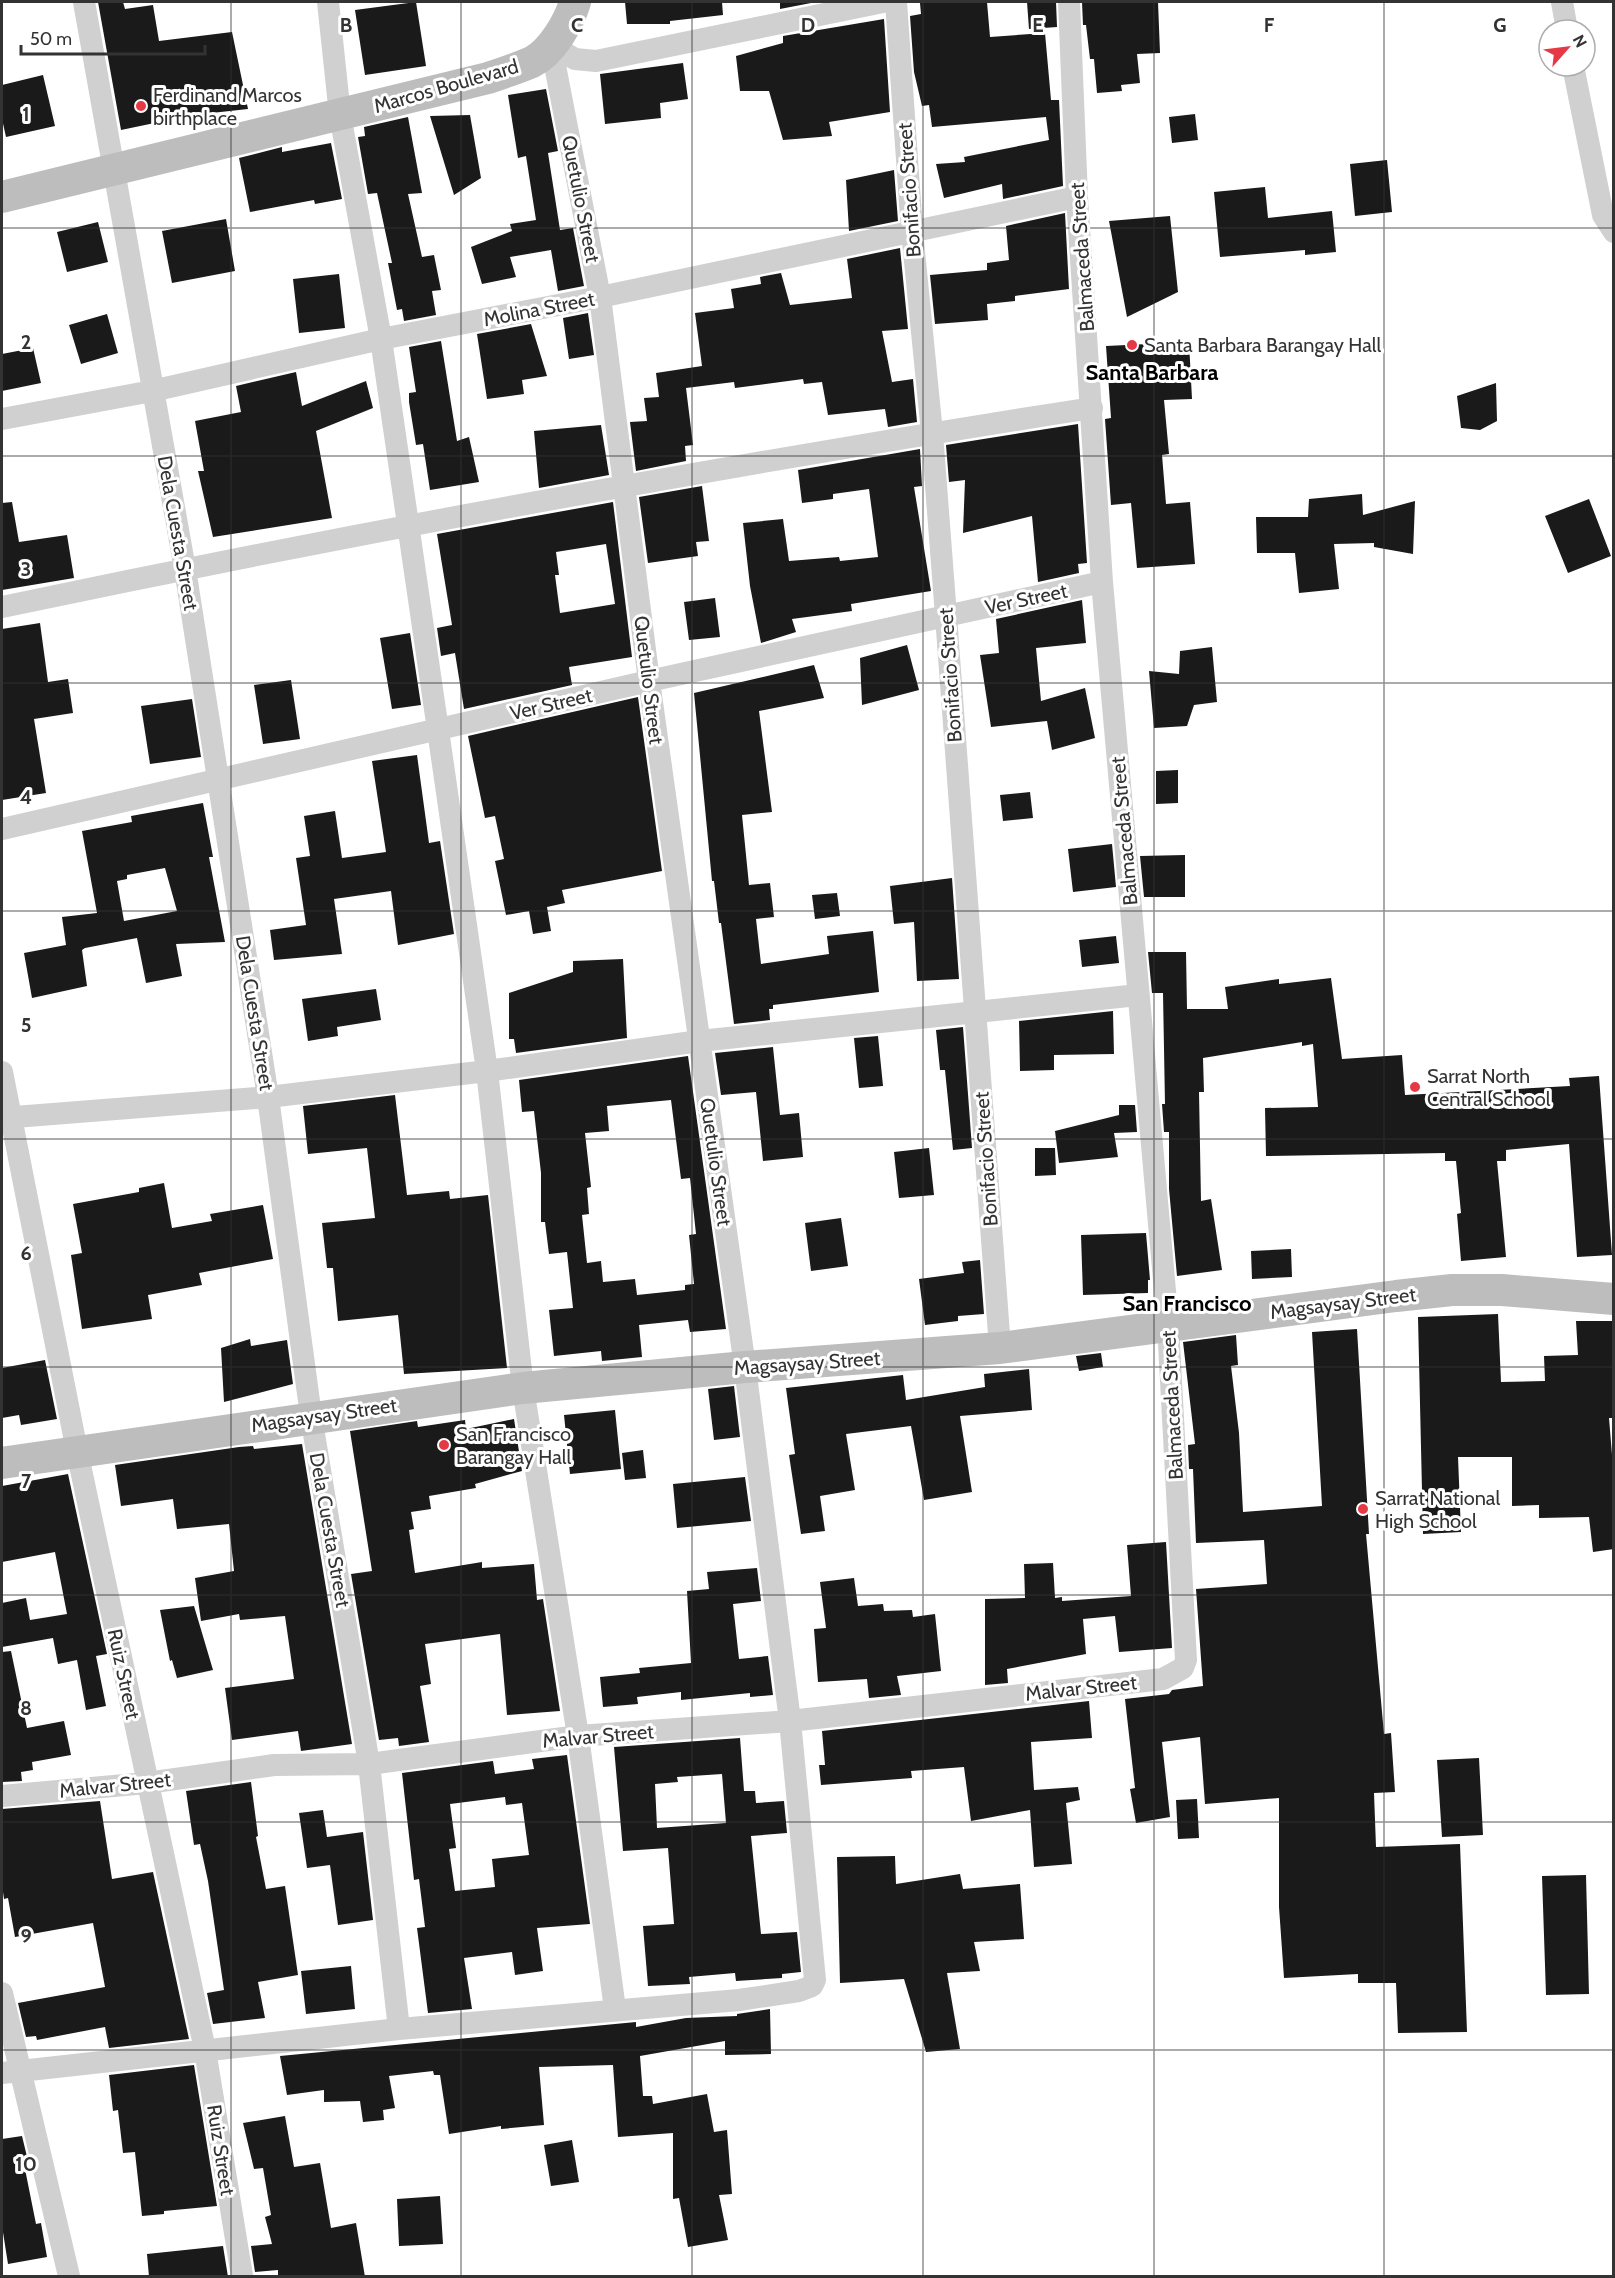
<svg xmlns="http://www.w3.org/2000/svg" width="1615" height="2278" font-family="Cabin,sans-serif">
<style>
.building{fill:#1a1a1a;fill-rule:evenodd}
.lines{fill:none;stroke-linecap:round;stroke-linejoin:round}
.street{stroke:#d0d0d0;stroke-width:22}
.secondary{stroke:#bdbdbd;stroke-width:32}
.grid{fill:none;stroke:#333;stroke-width:1.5;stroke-opacity:0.55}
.poi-dot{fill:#e63946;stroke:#fff;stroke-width:2}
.labels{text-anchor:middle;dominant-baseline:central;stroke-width:6;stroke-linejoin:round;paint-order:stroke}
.street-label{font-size:20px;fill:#333;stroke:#fff}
.poi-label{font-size:20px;fill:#333;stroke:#fff;text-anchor:start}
.quarter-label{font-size:22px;font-weight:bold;fill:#000;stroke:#fff}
.grid-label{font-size:20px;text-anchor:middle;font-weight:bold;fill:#333;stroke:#fff;stroke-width:6;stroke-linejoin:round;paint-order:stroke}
</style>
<rect width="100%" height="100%" fill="#fff"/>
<path class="building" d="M98,2H123L125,9L153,5L159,41L232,32L248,109L193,115L121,130Z
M416,2L426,66L365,75L355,10Z
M625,2H722L723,15L670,21V24H627Z
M780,2H811V3L780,9Z
M987,2L990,37L1045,33L1051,100H1059L1063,186L1003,199L1002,184L944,198L936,164L965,162L964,157L1049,140L1046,117L932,127L929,105L922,106L914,72L910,16L921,14L920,3Z
M1027,2H1056L1057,27L1029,29Z
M1082,2H1158L1160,53L1137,54L1140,83L1121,85L1122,91L1097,93L1094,59H1090L1086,25H1083Z
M884,19L890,112L829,122L832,136L783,140L769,91H740L736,56L783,43V36Z
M683,63L688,99L660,103L661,118L605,124L600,74Z
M43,75L55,126L6,137L2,119V85Z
M546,89L558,151L548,153L560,230L573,228L584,286L558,291L551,250L510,257L516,277L482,284L471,247L512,231L510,224L536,220L526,156L518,158L508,95Z
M1195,114L1198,140L1172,143L1169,117Z
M470,115L481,178L454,195L430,116Z
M408,117L422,193L408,194L422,257L434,255L441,290L432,291L436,315L404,321L402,309L397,310L388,263H392L377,193L368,194L358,137L365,136L364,127Z
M331,143L342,199L315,204L314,200L250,212L239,158L282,147V152Z
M1387,160L1392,212L1355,216L1350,164Z
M894,170L898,221L849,231L846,180Z
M1265,187L1268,218L1332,211L1336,252L1305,255V250L1220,257L1214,192Z
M1065,213L1069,289L1015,296V301L987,304L988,320L935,324L930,275L987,270V263L1009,260L1006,226Z
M1170,216L1178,292L1127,317L1109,221Z
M226,219L235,271L172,283L162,231Z
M98,222L108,262L67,272L57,232Z
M900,248L908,329L882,331L892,382L913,379L917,422L888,427L885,409L828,415L822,382L804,384L803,379L735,388L734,382L686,388L693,445L685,446L686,461L636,471L630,422L647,421L644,398L659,397L656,373L702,366L695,313L734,308L731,289L761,284L760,277L781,273L790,305L852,298L847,259Z
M339,274L345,328L299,333L293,279Z
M588,313L594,355L569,359L563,318Z
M107,314L118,353L81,364L69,325Z
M531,324L547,376L522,380L524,394L487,399L477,334Z
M441,341L457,441L469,437L479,482L430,490L423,444L416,445L409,402V393L416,392L409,347Z
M1189,342L1192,399L1164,400L1169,454L1162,455L1166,504L1190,502L1195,564L1137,568L1131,503L1111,505L1105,419L1111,418L1106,346Z
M33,348L41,383L2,391V354Z
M296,372L302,406L366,381L373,408L316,431L332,518L213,537L198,471H204L195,421L241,412L236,386Z
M1496,383L1497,421L1480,430L1461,428L1457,396Z
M1078,424L1087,563L1078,564L1079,573L1038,582L1032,516L963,533L965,480L949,482L946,445Z
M601,425L609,475L539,488L534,431Z
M920,449L922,486L914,487L931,591L851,604L852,611L792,619L796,632L761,643L750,586L743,523L783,519L789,561L839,557L840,561L878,557L869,489L833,494V499L802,503L798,470Z
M702,486L709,541L696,542L698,556L648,563L639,497Z
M1362,494L1363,515L1415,501L1413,554L1374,547V543L1334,544L1339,589L1299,593L1295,553H1257L1256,517H1308L1309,499Z
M1589,499L1611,556L1568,573L1545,516Z
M12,502L19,542L67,535L74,578L2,590V503Z
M613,502L632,657L569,667L572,685L464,709L455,653L441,656L437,628L452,625L437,534ZM606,544L615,604L560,613L555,575H559L556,552Z
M715,598L720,637L689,640L684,602Z
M1082,600L1086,643L1036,648L1041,701L1085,688L1095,738L1052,750L1047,721L991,727L980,655L999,653L996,619Z
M40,623L48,682L68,679L73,713L34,719L46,793L2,800V629Z
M410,633L421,705L392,709L380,638Z
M907,645L919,690L862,705L860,658Z
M1212,647L1217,702L1194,705L1187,726L1154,728L1149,671L1179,674L1180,651Z
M814,665L824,698L759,711L772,812L742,815L749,885L770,883L774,917L756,919L761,964L829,954L827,936L873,931L879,992L773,1005V1009H769L770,1020L734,1024L721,923H719L714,881H712L694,693Z
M291,680L300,739L263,744L254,685Z
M638,697L662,871L562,890L565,903L547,907L551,931L533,934L529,911L506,915L495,861L504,859L495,816L485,818L468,736Z
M192,699L201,757L150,764L141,706Z
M417,755L429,843L440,841L454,934L398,945L391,891L334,899L342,954L274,960L270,930L306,925L296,858L310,856L304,816L335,811L342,858L386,852L372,761Z
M1178,770V803L1156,804V771Z
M1030,792L1033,818L1003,821L1000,795Z
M203,803L213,857H209L225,942L176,944L182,976L146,983L137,938L85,948L82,950L87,986L32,998L24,953L66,945L62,917L97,913L82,831L132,822L131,816ZM165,868L177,911L124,921L117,881L127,879V875Z
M1112,844L1116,887L1073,892L1068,849Z
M1185,855V897H1144L1140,856Z
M952,878L959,979L917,981L914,922L894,924L890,886Z
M837,893L840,916L815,919L812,895Z
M1116,936L1119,963L1082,967L1079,940Z
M1148,952H1186L1187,1009H1228L1225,987L1279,979V984L1331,978L1342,1059L1402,1055L1405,1095L1570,1086L1569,1078L1599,1076L1612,1255L1577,1257L1569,1144L1506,1150V1161H1497L1506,1257L1461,1261L1457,1214L1461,1213L1456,1161H1445V1153L1266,1156L1265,1108L1318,1107L1313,1044L1302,1046V1042L1203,1058L1204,1092H1199L1201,1201L1211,1199L1222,1270L1177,1276L1169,1189V1132H1164L1162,1104H1165L1163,993H1152Z
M623,959L627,1038L516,1053L514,1039H509V993L573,972V961Z
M376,989L381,1020L337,1027L338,1036L308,1041L302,999Z
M1113,1011L1114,1054L1054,1055V1070L1020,1071L1019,1021Z
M963,1027L972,1148L953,1150L945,1070H940L936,1030Z
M878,1036L883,1086L859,1088L854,1038Z
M773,1047L780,1115L799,1113L803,1157L763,1161L756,1092L721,1095L715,1053Z
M688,1056L726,1329L690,1332L688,1320L639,1325L642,1357L602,1361L601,1351L554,1356L549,1310L573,1308L567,1252L549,1254L545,1222H541V1173L534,1111L522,1112L519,1080ZM671,1100L681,1179L690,1178L696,1234L689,1235L694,1284L685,1285V1290L637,1295L635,1279L603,1282L601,1261L587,1263L582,1215L589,1214L587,1188L591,1187L585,1133L609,1131L607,1106Z
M395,1095L407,1195L449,1191L450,1199L488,1195L507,1368L404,1374L398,1315L338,1321L333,1268H327L322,1223L375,1218L367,1148L308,1154L303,1106Z
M1119,1105H1135L1137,1132L1114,1133L1118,1157L1059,1163L1055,1131L1119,1115Z
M929,1148L934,1195L899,1198L894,1152Z
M1035,1148H1055L1056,1175L1035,1176Z
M164,1183L172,1228L212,1221L210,1214L263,1205L273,1259L199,1273L202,1285L148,1295L152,1319L82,1329L71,1255L82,1253L73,1204L139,1192V1188Z
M841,1218L848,1266L811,1271L805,1223Z
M1146,1233L1150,1280H1148V1293L1083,1295L1081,1235Z
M1291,1249L1292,1277L1252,1279L1251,1251Z
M980,1260L984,1314L958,1316V1321L925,1325L919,1279L964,1273L962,1262Z
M1498,1314L1501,1382L1545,1381L1544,1356L1578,1355L1576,1321H1614V1418H1609L1614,1479V1549L1593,1552L1589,1517L1539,1518V1505L1512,1506V1457H1458L1461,1532L1423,1534L1418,1317Z
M1357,1329L1369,1534H1366L1384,1734L1391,1733L1395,1792L1374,1793L1376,1847L1460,1844L1467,2032L1398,2033L1396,1983H1358V1974L1284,1978L1279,1907V1798L1205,1804L1200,1737L1162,1742L1170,1817L1136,1823L1130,1789L1135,1788L1125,1699L1169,1694L1172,1690L1203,1686L1196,1589L1267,1584L1264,1540L1196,1543L1193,1469H1189L1188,1445L1195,1444L1183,1342L1236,1335L1238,1365L1231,1366L1239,1433L1243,1512L1322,1506L1312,1332Z
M250,1339L251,1346L287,1340L293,1384L224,1402L221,1348Z
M1101,1353L1103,1367L1079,1371L1076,1356Z
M45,1360L57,1419L21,1425L19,1415L2,1418V1368Z
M1029,1369L1032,1410L960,1416L972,1492L924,1500L911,1426L846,1434L855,1490L820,1496L825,1531L801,1534L789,1455L795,1454L786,1388L903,1375L906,1400L985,1387L984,1374Z
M734,1386L740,1437L714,1440L708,1389Z
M615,1410L621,1469L570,1474L564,1415Z
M514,1419L522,1471L475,1484L476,1488L429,1496L431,1509L411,1512L414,1529L409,1530L415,1573L482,1562V1568L534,1564L537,1600L543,1599L560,1711L507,1715L500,1634L425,1644L431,1684L420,1686L429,1742L399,1746L398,1738L379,1740L351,1574L372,1571L350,1431L417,1421L418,1427L465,1420L466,1429Z
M302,1444L352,1744L301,1751L298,1731L232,1740L225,1688L294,1679L285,1616L240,1620L239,1614L201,1621L195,1578L234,1571L229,1524L177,1529L173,1499L121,1506L115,1465L239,1447L253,1446L254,1449Z
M643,1450L646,1478L625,1480L622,1453Z
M68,1474L107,1654L96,1656L106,1706L86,1710L77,1660L58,1664L53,1638L2,1647V1603L26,1598L30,1620L67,1614L55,1552L2,1562V1486Z
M745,1477L751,1521L677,1528L673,1484Z
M1166,1542L1172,1648L1119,1652L1115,1616L1083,1619L1086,1654L1007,1669L1008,1683L985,1685V1599L1025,1598L1024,1564L1053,1563L1055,1598L1062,1597V1601L1131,1596L1127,1545Z
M757,1568L761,1601L733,1604L739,1659L768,1656L773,1695L750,1697V1693L681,1700V1692L637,1697L638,1704L603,1707L600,1677L640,1673L639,1668L691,1663L687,1591L709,1589L707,1572Z
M854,1578L858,1606L883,1604L884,1611L912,1610L913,1617L935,1614L941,1671L897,1676L901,1695L869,1698L867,1679L818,1682L814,1629L826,1628L820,1582Z
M194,1606L213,1670L177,1678L172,1660L170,1661L160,1610Z
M11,1651L27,1728L64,1721L71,1755L32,1762L33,1770L21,1772L22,1781L2,1782V1652Z
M1089,1701L1092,1738L1031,1742L1034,1790L1078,1787L1080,1800L1066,1803L1072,1864L1034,1867L1030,1810L971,1821L964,1767L911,1771L912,1778L821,1785L819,1765H825L822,1731Z
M740,1738L744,1791H755L756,1803L784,1801L787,1833L751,1836L761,1934L797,1932L801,1972L782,1974V1978L736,1981L735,1973L689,1977L690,1984L648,1986L643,1926L674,1924L668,1848L623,1851L614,1747ZM722,1774L726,1823L657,1828L655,1784L678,1782L677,1777Z
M567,1755L590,1924L537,1928L543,1971L515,1975L512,1952L464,1958L472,2009L428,2013L417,1928L425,1927L419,1879L414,1880L402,1773L493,1761L495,1774L534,1769L532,1759ZM505,1797L506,1805L522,1803L529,1855L492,1859L495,1887L455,1891L449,1849L456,1848L450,1804Z
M1479,1758L1483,1835L1442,1837L1437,1760Z
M251,1782L258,1836L256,1837L266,1889L285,1886L298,1975L258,1982L265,2018L213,2024L207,1993L224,1990L208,1881L200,1844L194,1845L186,1791Z
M1197,1799L1199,1838L1178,1839L1176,1800Z
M100,1801L112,1879L153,1872L189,2039L109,2048L105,2027L37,2040L36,2036L26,2037L18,2003L105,1987L93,1923L15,1937L8,1898L4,1899L2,1885V1809Z
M323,1810L327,1837L363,1832L373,1920L338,1925L330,1865L307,1868L299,1813Z
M895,1856L896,1884L960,1874L963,1889L1020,1884L1024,1939L974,1942L980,1971L947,1973L960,2049L926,2052L904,1979L840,1983L837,1857Z
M1586,1875L1589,1994L1546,1995L1542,1876Z
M351,1966L355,2009L306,2014L301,1971Z
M770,2009L771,2054L725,2055V2041L640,2056L643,2096H652L653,2104L707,2094L714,2132L727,2130L732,2194L719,2195L728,2240L688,2247L679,2198L673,2199V2133L618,2137L613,2065L539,2067L544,2125L501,2129V2126L449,2134L440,2075H434L433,2071L389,2076L395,2108L383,2110L384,2120L363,2122L360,2101L324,2102V2090L287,2095L280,2056L636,2022V2027L686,2018L737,2016V2014Z
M194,2065L217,2206L164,2211V2214L142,2216L135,2152L123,2153L118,2110L113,2111L109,2075Z
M285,2116L294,2167L320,2163L331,2228L356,2223L365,2277H278V2270L255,2272L251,2246L272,2244L265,2217L271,2215L263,2168L254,2169L243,2123Z
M22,2136L30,2169H25L36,2224L41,2223L47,2257L8,2264L2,2226V2139Z
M572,2140L579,2182L551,2186L544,2145Z
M440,2196L443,2244L399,2246L397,2199Z
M223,2246L228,2277H149L147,2254Z"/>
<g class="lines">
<path class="street" d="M84,2L185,569L268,1097L311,1416L369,1764L399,2029
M328,2L340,115L381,339L438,730L487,1071L523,1388L578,1736L615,2009
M896,2L912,231L932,433L946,616L1000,1348
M1562,2L1567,30
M551,45L575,59L596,61L883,2
M1573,66L1603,215L1614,232
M2,419L152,391L381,339L600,297L1077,197
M2,607C363,531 727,465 1092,408
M2,829L649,681L1102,582
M2,1072L77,1451L205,2050L242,2276
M2,1118L268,1097L487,1071L699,1041L1138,995
M2,1796L147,1783L274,1765L369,1764L578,1736L790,1721L1163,1679L1183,1668L1186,1660L1168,1325L1102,582L1077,197L1069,2
M2,1993L69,2276
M2,2073L399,2029L739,2000L799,1991L812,1986L815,1980L790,1721L745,1367L649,681L600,297L551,45"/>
<path class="secondary" d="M2,197L488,78C503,73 518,68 532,62C552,52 569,22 575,2
M2,1463L523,1388L745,1367L1000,1348L1396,1296L1452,1290H1502L1614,1299"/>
</g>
<path class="grid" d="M231,2V2276M461,2V2276M692,2V2276M923,2V2276M1154,2V2276M1384,2V2276M2,228H1614M2,456H1614M2,683H1614M2,911H1614M2,1139H1614M2,1367H1614M2,1595H1614M2,1822H1614M2,2050H1614"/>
<g class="poi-dot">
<circle cx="141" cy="106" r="6"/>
<circle cx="1132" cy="345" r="6"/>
<circle cx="1415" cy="1087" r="6"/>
<circle cx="444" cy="1445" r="6"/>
<circle cx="1363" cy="1509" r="6"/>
</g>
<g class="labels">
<g class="street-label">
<text transform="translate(446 86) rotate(-16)">Marcos Boulevard</text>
<text transform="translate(909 190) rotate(-94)">Bonifacio Street</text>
<text transform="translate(581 199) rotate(79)">Quetulio Street</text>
<text transform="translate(1082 257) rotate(-94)">Balmaceda Street</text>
<text transform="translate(539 309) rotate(-11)">Molina Street</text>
<text transform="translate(178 533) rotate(80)">Dela Cuesta Street</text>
<text transform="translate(1026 599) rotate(-12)">Ver Street</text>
<text transform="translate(950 675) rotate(-94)">Bonifacio Street</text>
<text transform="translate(649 680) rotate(83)">Quetulio Street</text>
<text transform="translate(551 704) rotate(-13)">Ver Street</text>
<text transform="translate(1124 831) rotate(-95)">Balmaceda Street</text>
<text transform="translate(255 1013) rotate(81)">Dela Cuesta Street</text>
<text transform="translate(986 1159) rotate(-94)">Bonifacio Street</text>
<text transform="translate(716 1162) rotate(82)">Quetulio Street</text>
<text transform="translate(1343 1303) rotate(-7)">Magsaysay Street</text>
<text transform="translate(807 1363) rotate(-4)">Magsaysay Street</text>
<text transform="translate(1172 1405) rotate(-93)">Balmaceda Street</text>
<text transform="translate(324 1415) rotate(-8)">Magsaysay Street</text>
<text transform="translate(330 1530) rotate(80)">Dela Cuesta Street</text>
<text transform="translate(124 1674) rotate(78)">Ruiz Street</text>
<text transform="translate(1081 1688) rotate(-6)">Malvar Street</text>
<text transform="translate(598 1736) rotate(-5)">Malvar Street</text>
<text transform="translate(115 1785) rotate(-6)">Malvar Street</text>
<text transform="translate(221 2150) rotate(81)">Ruiz Street</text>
</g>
<g class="poi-label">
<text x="153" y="95">Ferdinand Marcos<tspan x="153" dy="23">birthplace</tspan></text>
<text x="1144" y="345">Santa Barbara Barangay Hall</text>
<text x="1427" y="1076">Sarrat North<tspan x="1427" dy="23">Central School</tspan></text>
<text x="456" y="1434">San Francisco<tspan x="456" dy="23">Barangay Hall</tspan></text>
<text x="1375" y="1498">Sarrat National<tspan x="1375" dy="23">High School</tspan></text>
</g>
<g class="quarter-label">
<text x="1152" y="372">Santa Barbara</text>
<text x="1187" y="1303">San Francisco</text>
</g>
</g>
<g class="grid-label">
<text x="346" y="32">B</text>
<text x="577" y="32">C</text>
<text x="808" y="32">D</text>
<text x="1038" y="32">E</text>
<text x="1269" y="32">F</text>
<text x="1500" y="32">G</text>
<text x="26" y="121">1</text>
<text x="26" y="349">2</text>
<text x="26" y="576">3</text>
<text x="26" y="804">4</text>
<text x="26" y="1032">5</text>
<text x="26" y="1260">6</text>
<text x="26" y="1488">7</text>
<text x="26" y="1715">8</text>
<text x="26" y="1943">9</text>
<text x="26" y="2171">10</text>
</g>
<rect width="1615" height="2278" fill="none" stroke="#333333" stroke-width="6"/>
<g transform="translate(1567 48) rotate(62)"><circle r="28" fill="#ffffff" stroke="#adadad" stroke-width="1.5"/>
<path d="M0-4.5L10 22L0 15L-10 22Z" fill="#e63946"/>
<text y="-9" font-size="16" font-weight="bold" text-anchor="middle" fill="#333333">N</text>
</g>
<path d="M21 45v9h184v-9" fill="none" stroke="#333333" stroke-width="3"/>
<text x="30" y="45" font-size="18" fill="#333333" stroke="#ffffff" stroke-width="4.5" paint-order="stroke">50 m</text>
</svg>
